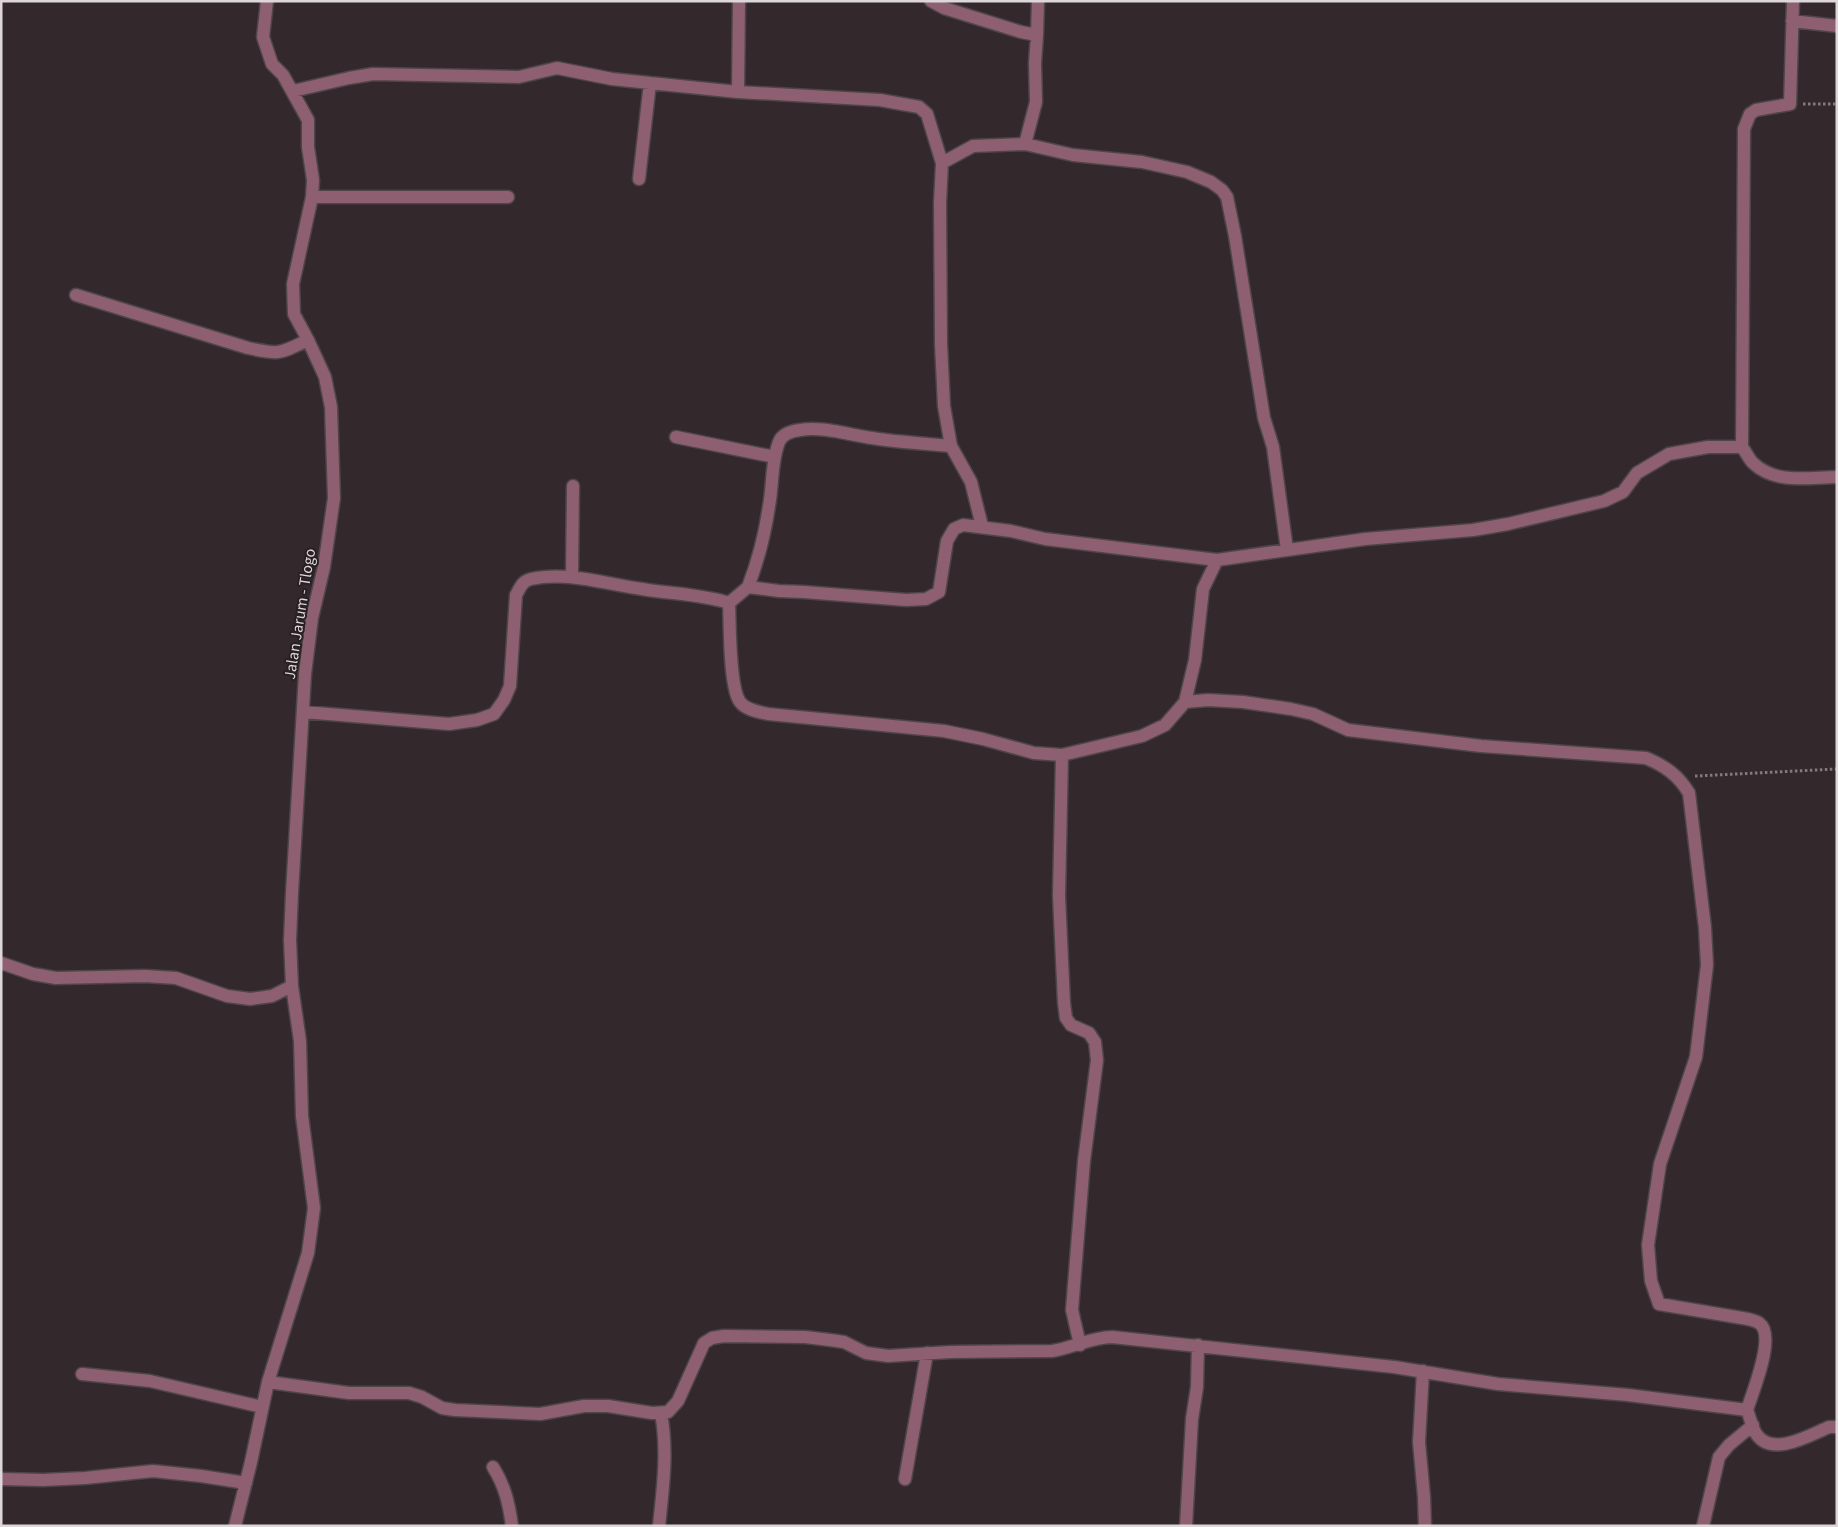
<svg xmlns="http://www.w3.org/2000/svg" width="1838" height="1527" font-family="'Source Sans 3',sans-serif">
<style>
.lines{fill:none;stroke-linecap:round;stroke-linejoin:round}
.minor-casing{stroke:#4e4549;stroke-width:15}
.path{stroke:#837a7d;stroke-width:3;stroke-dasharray:2.5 2.5;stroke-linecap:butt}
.minor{stroke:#8d5f71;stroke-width:12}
.labels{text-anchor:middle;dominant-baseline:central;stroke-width:4;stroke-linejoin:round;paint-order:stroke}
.street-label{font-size:16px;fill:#ded7d9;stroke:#292023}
</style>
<rect width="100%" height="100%" fill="#33292d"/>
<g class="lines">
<defs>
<path id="minor" d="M931,1L944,8L1021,32L1037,35L1035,63L1036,102L1025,144
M1792,21L1837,26
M1037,35L1038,1
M293,91L349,78L373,74L519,77L557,68L612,79L650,83L738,92L880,100L919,107L927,114L942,163L973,146L1025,144L1073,155L1142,162L1187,172L1211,182L1222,190L1227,197L1235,236L1264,418L1273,447L1287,550
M738,92L739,1
M942,163L940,203L941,344L944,406L951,446L971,482L982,526
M639,179L650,83
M312,197H508
M76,295L248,348C280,355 279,354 308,340
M676,437L775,457
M1742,447L1744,129L1750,114L1756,110L1790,104L1793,1
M572,577L573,486
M748,587C758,561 765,534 769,506C773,486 771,462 779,442C782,434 792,431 800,430C822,426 850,435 872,438C898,442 925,444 951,446
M729,603L748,587L779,591L804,592L906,600L926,599L939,592L947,541L954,529L963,525L1011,531L1045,539L1217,560L1365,539L1473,530L1508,524L1604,501L1623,492L1637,473L1669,454L1708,447H1742C1746,452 1749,459 1753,463C1776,485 1810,477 1837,477
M729,603C730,624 729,687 740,702C746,710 759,712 768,714L944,731L983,739L1034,753L1062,755L1142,736L1165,725L1185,702L1195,660L1203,589L1217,560
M1185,702L1208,700L1243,702L1291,709L1313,714L1348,730L1481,746L1646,758C1665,766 1678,775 1689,793L1705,928L1707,965L1696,1057L1660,1164L1648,1245L1651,1281L1659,1304L1748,1319C1751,1320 1756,1321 1759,1323C1777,1335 1752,1393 1747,1410
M304,712L449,724L477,720L494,714L504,700L510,686L516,595C520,588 522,581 531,579C567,571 606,584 642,589C671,594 701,594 729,603
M1062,755L1059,896L1064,1003L1066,1018L1071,1025L1089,1033L1095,1042L1097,1060L1084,1161L1072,1310L1080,1345
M1,963L33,974L56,978L145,976L176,978L227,996L250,999L272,996L292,986L290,940L292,893L305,674L312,618L324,567L334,498L331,407L325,377L308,340L294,314L293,284L312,197L313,180L308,147V120L283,75L272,64L263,37L267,1
M1423,1371L1419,1442L1424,1497L1425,1526
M82,1374L150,1381L262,1407
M268,1382L349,1393H409L422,1397L442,1408L455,1410L540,1414L584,1406H608L652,1413L668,1412L678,1401L704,1343L712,1338L724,1336L805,1337L830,1340L844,1342L866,1353L888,1356L950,1352L1052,1351C1072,1348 1092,1337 1112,1337L1394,1367L1498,1384L1628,1395L1747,1410C1750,1417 1752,1429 1757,1435C1773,1457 1810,1435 1829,1427H1837
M493,1467C505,1486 509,1504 512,1526
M1,1479L43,1480L85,1478L153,1471L201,1476L246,1483
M905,1479L927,1353
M235,1526L251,1462L268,1382L308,1253L314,1208L302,1116L300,1041L292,986
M659,1526C663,1488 668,1451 661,1413
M1186,1526L1192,1419L1197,1387L1198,1345
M1703,1526L1719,1457L1729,1445L1753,1425"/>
</defs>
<use href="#minor" class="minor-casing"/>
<path class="path" d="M1803,104H1837
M1695,776L1837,769"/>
<use href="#minor" class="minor"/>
</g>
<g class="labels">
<g class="street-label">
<text transform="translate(300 614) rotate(-81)">Jalan Jarum - Tlogo</text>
</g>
</g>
<rect width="1838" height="1527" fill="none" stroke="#ded7d9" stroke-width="5"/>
</svg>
